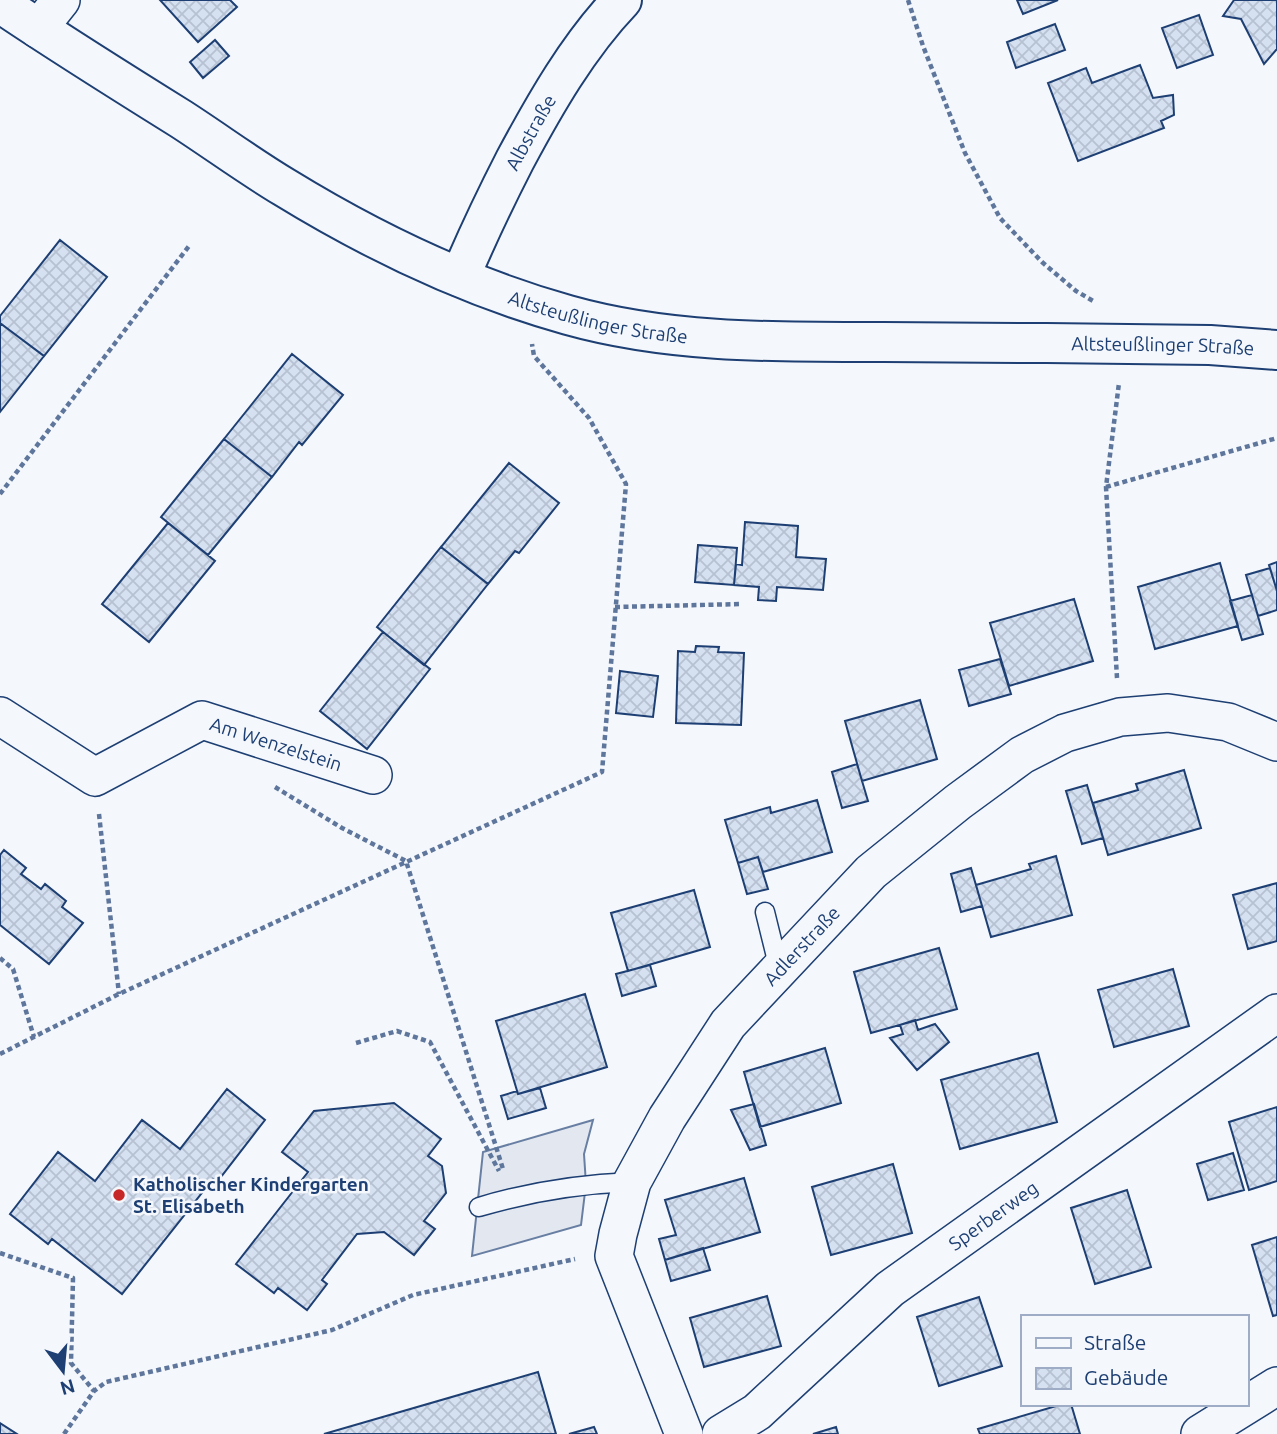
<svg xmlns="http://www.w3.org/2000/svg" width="1277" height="1434" font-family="Ubuntu,sans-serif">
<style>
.parking{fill:#e3e8f0;stroke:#687fa3;stroke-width:2}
.building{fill:url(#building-cross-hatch);stroke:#1d3f73;stroke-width:2}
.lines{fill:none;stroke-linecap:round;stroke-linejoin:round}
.service-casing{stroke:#1d3f73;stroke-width:21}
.minor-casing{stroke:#1d3f73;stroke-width:40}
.tertiary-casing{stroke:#1d3f73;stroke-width:42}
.path{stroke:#5e769c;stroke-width:4.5;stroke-dasharray:5 3.5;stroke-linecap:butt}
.service{stroke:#f4f7fb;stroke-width:18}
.minor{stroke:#f4f7fb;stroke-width:37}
.tertiary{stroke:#f4f7fb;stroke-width:38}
.poi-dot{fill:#c62828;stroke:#f4f7fb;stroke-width:2.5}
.labels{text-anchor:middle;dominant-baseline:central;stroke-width:5;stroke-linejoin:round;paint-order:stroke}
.street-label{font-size:19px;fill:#1d3f73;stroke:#f4f7fb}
.poi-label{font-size:19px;font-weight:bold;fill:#1d3f73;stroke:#f4f7fb;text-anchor:start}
</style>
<defs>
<pattern id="building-cross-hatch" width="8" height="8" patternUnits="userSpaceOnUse" patternTransform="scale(1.75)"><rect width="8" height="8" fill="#d5e0f0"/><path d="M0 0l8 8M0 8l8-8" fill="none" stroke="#b6c1d1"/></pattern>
</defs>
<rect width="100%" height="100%" fill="#f4f7fb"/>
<path class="parking" d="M593,1120L584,1154L586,1184L581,1225L472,1256L483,1152Z"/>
<path class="building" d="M160,0H230L237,7L198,42Z
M1017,0H1058L1023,14Z
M1234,0H1277V49L1264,64L1241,19L1223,16Z
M1199,15L1213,55L1177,68L1162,28Z
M1055,24L1065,50L1016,68L1007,42Z
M215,40L229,56L203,78L190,62Z
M1140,65L1153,98L1173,95L1174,115L1161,121L1164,128L1078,161L1048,83L1086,68L1092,83Z
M60,240L107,277L44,356L0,323V316Z
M0,323L44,356L0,412Z
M292,354L343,395L302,445L299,442L272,477L224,439Z
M224,439L272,477L208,555L161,517Z
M509,463L559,503L519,553L515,551L488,584L441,547Z
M745,522L798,526L796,557L826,559L823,590L777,587L776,601L758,600L759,587L734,585L736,564L742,565Z
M168,523L215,561L149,642L102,604Z
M698,545L737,548L734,585L695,582Z
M441,547L488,584L424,665L377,627Z
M1277,562V591L1269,565Z
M1220,563L1238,626L1155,649L1138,587Z
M1270,568L1277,591V610L1258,616L1246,575Z
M1252,595L1263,634L1242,640L1230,601Z
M1074,599L1093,661L1009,686L990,623Z
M383,632L430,669L367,749L320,711Z
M696,646L719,647L718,652L744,653L741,725L676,723L678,651L695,652Z
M1000,659L1011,694L969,706L959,670Z
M620,671L658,676L653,717L616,713Z
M920,700L937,759L862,781L845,721Z
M857,764L868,801L842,808L832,772Z
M1184,770L1201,828L1108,855L1093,803L1138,790L1136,784Z
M1087,785L1103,838L1082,844L1066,791Z
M817,800L832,852L763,872L758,857L738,863L725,820L770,807L771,813Z
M4,850L26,868L21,874L41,889L45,884L66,901L62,907L83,923L49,964L0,925V855Z
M1056,856L1072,915L991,937L976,885L1031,869L1029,864Z
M758,857L768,889L747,894L738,863Z
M971,868L982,906L961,912L951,874Z
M1277,883V941L1248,949L1233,895Z
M694,890L710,947L628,971L611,913Z
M939,948L957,1009L871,1033L854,972Z
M650,965L656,986L622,996L616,974Z
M1173,969L1189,1026L1114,1047L1098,990Z
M585,994L607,1067L518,1094L496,1021Z
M915,1020L918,1030L935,1024L949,1042L917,1070L890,1038L903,1034L900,1025Z
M825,1048L841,1103L760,1127L744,1072Z
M1038,1053L1057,1122L960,1149L941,1080Z
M540,1088L546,1108L508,1119L501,1096L517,1091L518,1094Z
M227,1089L265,1120L217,1182L213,1179L122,1294L52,1239L48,1244L10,1214L58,1152L95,1181L142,1120L180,1149Z
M394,1103L441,1139L428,1156L442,1166L446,1193L424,1221L435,1229L414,1255L384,1232L357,1234L322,1280L327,1284L307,1310L278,1288L274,1293L236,1264L308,1172L282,1152L314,1111Z
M754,1104L766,1145L750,1150L731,1110Z
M1277,1107V1181L1249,1190L1229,1122Z
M1233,1153L1244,1190L1208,1200L1197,1164Z
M893,1164L912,1233L831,1255L812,1187Z
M744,1178L760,1232L665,1260L659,1239L676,1235L665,1200Z
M1127,1190L1151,1267L1095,1284L1071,1208Z
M1277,1237V1315L1273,1316L1252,1245Z
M703,1248L710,1270L671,1281L665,1260Z
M767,1296L781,1346L704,1367L690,1318Z
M979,1297L1002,1366L939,1386L917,1317Z
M538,1372L556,1434H324Z
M1063,1404H1071L1080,1434H980L978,1429Z
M0,1423L17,1434H0Z
M594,1427L597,1434H569Z
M836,1427L838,1434H813Z"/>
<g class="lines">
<defs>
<path id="service" d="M765,912L779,969
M479,1207C529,1192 580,1184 632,1182"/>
<g id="minor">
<path d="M38,29L61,0"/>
<path id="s1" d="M0,716L95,777L202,720L373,775"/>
<path id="s2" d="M684,1434L614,1256L618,1234L632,1182L667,1118L728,1024L871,872L958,802L1022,755L1065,733L1120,717L1168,713L1228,722L1277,742"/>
<path id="s3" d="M721,1434L757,1412L890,1289L1277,1013"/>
<path d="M1200,1434L1277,1386"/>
</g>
<g id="tertiary">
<path id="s4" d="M0,3C59,43 120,81 181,119C215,141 249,166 284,187C372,241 468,287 568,315C671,344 779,342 884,342C993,343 1101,343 1210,345L1277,350"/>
<path id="s5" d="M460,277C477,237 495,199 515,160C545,104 578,46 622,0"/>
</g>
</defs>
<use href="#service" class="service-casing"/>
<use href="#minor" class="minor-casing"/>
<use href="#tertiary" class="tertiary-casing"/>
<path class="path" d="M908,0L923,46L965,153L1000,218L1042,262L1076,291L1095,302
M1106,487L1277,438
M0,494L189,246
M615,607L742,604
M1117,678L1106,487L1119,383
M275,787L342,828L406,861L503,1169
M99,814L119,994
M0,958L13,969L34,1037
M356,1043L397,1031L430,1042L499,1171
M0,1054L119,994L602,772L626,484L589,418L534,356L532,344
M0,1253L73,1278L71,1363L94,1391
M64,1434L94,1391L106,1382L332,1330L413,1295L575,1259"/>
<use href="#service" class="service"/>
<use href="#minor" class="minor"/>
<use href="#tertiary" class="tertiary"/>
</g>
<circle class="poi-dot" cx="119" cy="1195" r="7"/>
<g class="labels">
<g class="street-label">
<text stroke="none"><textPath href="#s5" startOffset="161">Albstraße</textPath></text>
<text stroke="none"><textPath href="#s4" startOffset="681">Altsteußlinger Straße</textPath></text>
<text stroke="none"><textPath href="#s4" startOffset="1248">Altsteußlinger Straße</textPath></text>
<text stroke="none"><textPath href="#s1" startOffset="312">Am Wenzelstein</textPath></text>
<text stroke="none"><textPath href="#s2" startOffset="560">Adlerstraße</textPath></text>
<text stroke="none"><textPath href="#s3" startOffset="350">Sperberweg</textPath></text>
</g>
<g class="poi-label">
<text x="133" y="1184">Katholischer Kindergarten<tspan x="133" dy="22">St. Elisabeth</tspan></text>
</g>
</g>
<rect x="1021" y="1315" width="228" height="91" fill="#f4f7fb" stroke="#9eadc5" stroke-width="2"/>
<rect x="1036" y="1338" width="35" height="10" fill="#f4f7fb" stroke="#9eadc5" stroke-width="2"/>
<text x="1084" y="1350" font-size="21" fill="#1d3f73">Straße</text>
<rect x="1036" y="1368" width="35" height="21" fill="url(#building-cross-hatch)" stroke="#9eadc5" stroke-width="2"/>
<text x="1084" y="1385" font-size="21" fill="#1d3f73">Gebäude</text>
<g transform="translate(63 1371) rotate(164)" stroke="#f4f7fb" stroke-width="5" paint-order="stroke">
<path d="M0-5L12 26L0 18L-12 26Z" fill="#1d3f73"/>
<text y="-10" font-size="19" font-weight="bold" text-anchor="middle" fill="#1d3f73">N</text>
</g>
</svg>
